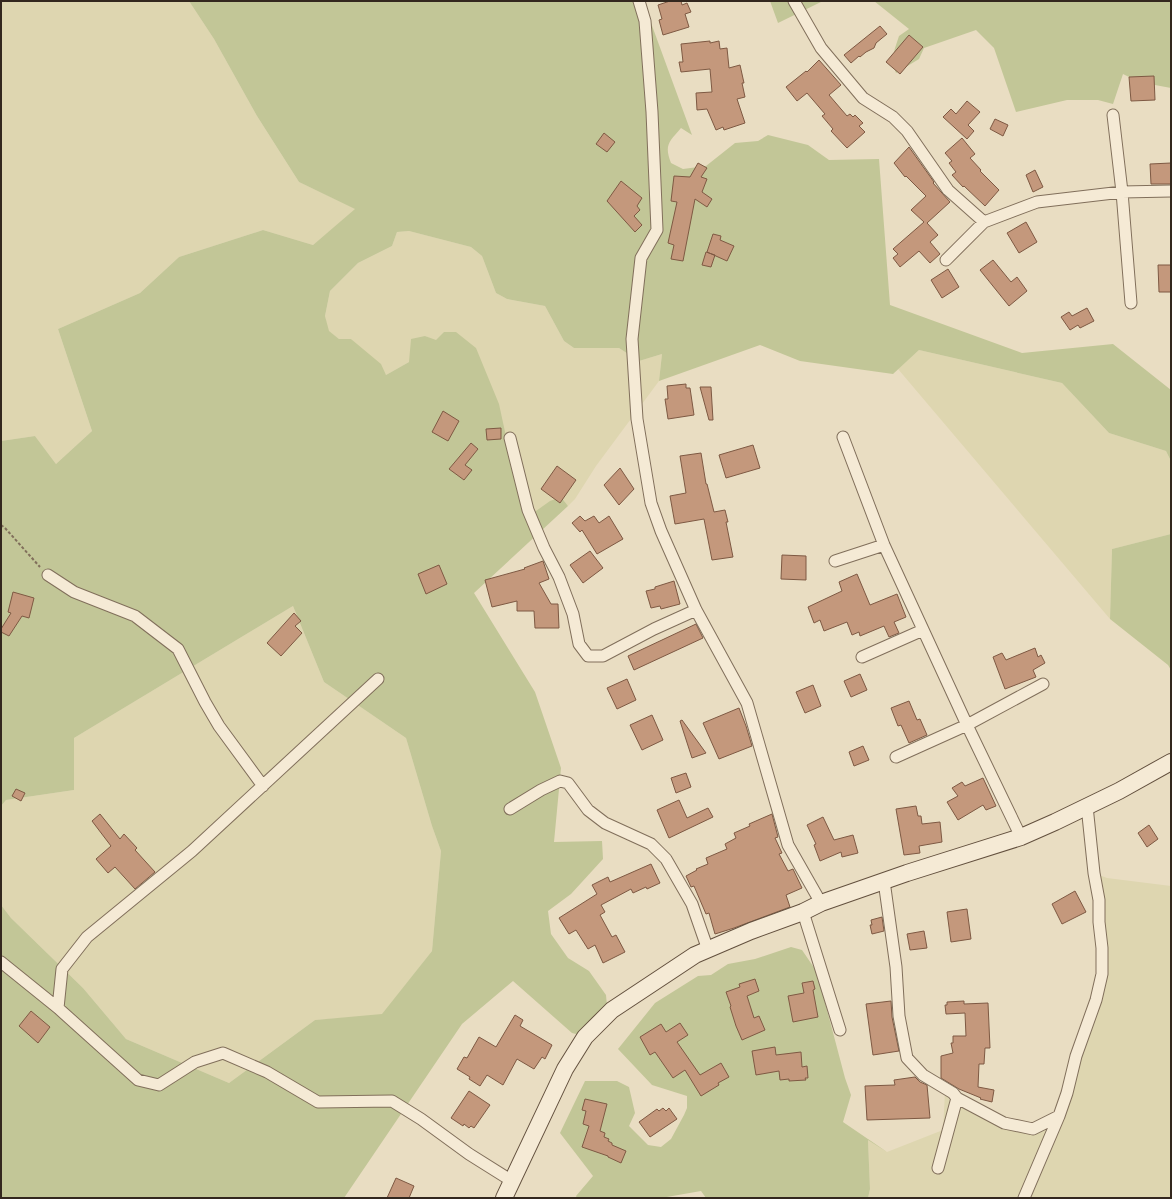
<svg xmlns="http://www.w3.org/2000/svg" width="1172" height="1199" font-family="'Zilla Slab',serif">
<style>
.farmland{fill:#ded6b0}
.green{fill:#c2c697}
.building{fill:#c4987c;stroke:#7e5943}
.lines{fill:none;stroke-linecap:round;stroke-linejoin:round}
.minor-casing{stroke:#816f5b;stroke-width:13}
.secondary-casing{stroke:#63503e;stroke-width:18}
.path{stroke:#816f5b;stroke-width:2;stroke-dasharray:3 2;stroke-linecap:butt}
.minor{stroke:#f5ead5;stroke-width:11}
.secondary{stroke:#f5ead5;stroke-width:16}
</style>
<rect width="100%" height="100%" fill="#e9ddc2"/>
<path class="farmland" d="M1,1H189L214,39L257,116L299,182L356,209L313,245L263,230L179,257L140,293L58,329L92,431L56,464L35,436L1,441Z
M409,231L471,247L482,256L496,293L507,299L545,306L564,341L574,348H619L639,361L662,354L659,381L596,466L575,499L568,506L561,497L529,516L513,469L436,341L425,336L409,362L386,375L351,339H339L328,331L325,316L330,291L358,263L392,246L397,232Z
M919,350L1062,383L1109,433L1166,451L1171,461V534L1112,549L1110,619L898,369Z
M293,606L324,682L406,738L432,826L441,851L432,951L382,1015L315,1020L229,1083L126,1039L83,988L11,918L1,905V806L6,800L74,790V738Z
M1094,873L1107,878L1171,886V1198H868L870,1189L868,1139L887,1152L943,1130L945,1092L1033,1129L1059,1116L1102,974Z"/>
<path class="green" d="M189,1H643L692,135L681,128C669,142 664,145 671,163L683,169L706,166L735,143L758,141L768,135L808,145L829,160L879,159L890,305L1022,353L1113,344L1171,390V461L1166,451L1109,433L1062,383L919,350L893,374L800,361L760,345L659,381L662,354L639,361L619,348H574L564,341L545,306L507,299L496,293L482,256L471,247L409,231L397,232L392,246L358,263L330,291L325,316L329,331L339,339H351L381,364L386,375L409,362L411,339L425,336L436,340L444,332H456L476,348L499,404L513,469L528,484L529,516L550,501L561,497L568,506L474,593L535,692L561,768L554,842L602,841L603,859L571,894L548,911L551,934L568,958L589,971L606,995L607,1006L580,1035L572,1033L513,981L462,1024L344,1198H1V905L11,918L83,988L126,1039L229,1083L315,1020L382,1014L432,951L441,851L432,826L406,738L324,682L293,606L74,738V790L6,800L1,806V441L35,436L56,464L92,431L58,329L140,293L179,257L263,230L313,245L355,209L299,182L257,116L214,39Z
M770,1H823L778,23Z
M874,1H1171V88L1139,82L1123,74L1113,104L1098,100H1067L1016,112L994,48L976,30L924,48L919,59L896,73L892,62L895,48L899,36L909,29Z
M1171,534V670L1168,665L1110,619L1112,549Z
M791,947L802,950L817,972L845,1078L851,1095L843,1122L887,1152L868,1140L870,1189L868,1198H706L701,1191L661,1198H577L576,1196L593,1176L560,1133L585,1081H617L629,1087L635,1113L629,1126L648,1145L661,1147L671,1139L684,1115L687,1108V1096L652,1085L618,1049L655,1003L698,976L711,975L728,964L755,959Z"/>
<path class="building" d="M670,1H681L682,5L687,3L691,12L685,14L689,27L663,35L659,20L662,19L658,5Z
M880,26L887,34L876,43L874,48L866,52L860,57L859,56L851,63L844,55Z
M909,35L923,47L900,74L886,62Z
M710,41V43L719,41L720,49L727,48L729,68L740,65L744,83H742L745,97L737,99L745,123L724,130L723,127L716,130L707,109L697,110L696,93L712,92L710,69L681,72L679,62H683L681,44Z
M819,60L841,85L829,95L847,116L850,114L853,117L855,115L863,123L859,126L865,132L847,148L831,131L833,129L822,116L825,114L807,93L797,101L786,87L806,71L807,72Z
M1154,76L1155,100L1131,101L1129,77Z
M967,101L980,112L968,125L974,131L967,139L943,117L951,109L956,114Z
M995,119L1008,125L1003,136L990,129Z
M604,133L615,142L607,152L596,144Z
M962,138L975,154L970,158L981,170L980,171L999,190L985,206L964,186L963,187L952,175L956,172L949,163L952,161L945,153Z
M909,147L934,182L933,183L950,202L927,223L938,235L930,242L940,254L930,263L919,251L900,267L893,258L898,254L893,249L924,222L911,210L926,196L906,176L905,177L894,163Z
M698,163L707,168L701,177L707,179L702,192L712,199L707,207L695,199L683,261L671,259L674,245L668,243L677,202L671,201L674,176L690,177Z
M1171,163V184H1151L1150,164Z
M1035,170L1043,187L1033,192L1026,175Z
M621,181L642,198L637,206L640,210L634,216L642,225L635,232L607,201Z
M1026,222L1037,242L1019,253L1007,233Z
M713,234L721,236L720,240L734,246L727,261L707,252Z
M706,252L715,255L711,267L702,265Z
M993,260L1011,282L1017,277L1027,291L1009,306L980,270Z
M1158,265H1171V292H1159Z
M948,269L959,287L942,298L931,280Z
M1087,308L1094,321L1080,328L1078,325L1070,330L1061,317L1069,312L1072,316Z
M686,384V388H690L694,415L668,419L665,399H668L667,386Z
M700,387H711L713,420H709Z
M443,411L459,421L448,441L432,432Z
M501,428V439L487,440L486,429Z
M471,443L478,449L465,465L472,470L464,480L449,469Z
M753,445L760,468L726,478L719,455Z
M701,453L706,484H707L714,512L725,510L728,522H726L733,557L712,560L704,519L675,524L670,496L686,493L680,456Z
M557,466L576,480L560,503L541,489Z
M620,468L634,489L619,505L604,485Z
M580,516L585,521L594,516L599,523L609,516L623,539L597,554L582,530L580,532L572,523Z
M590,551L603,568L583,583L570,565Z
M782,555L806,556V580L781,579Z
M543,561L549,579L539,583L551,604H558L559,628H535L534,611H517V601L492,607L485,580L525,569L524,568Z
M439,565L447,584L426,594L418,574Z
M857,574L870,605L897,594L906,617L894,622L899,633L889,637L884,626L860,636L859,632L852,635L847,622L824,631L820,620L814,623L808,607L842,591L839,582Z
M674,581L680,604L661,609L660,606L651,608L646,591L655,589V587Z
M13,592L34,598L29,618L22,616L9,636L1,632V629L11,613L8,612Z
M294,613L301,621L295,626L302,633L281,656L267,643Z
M696,624L703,638L634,670L628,656Z
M1035,648L1038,657L1041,655L1045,663L1033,670L1036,677L1005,689L993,657L1002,653L1006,660Z
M860,674L867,690L851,697L844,681Z
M627,679L636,700L617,709L607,688Z
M813,685L821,706L805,713L796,692Z
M909,701L917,720L920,719L927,735L909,743L901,725L898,726L891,708Z
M739,708L746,726L752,746L719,759L703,723Z
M652,715L663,740L642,750L630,725Z
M682,720L706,753L692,758L680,721Z
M863,746L869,760L854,766L849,752Z
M686,773L691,787L676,793L671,778Z
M983,778L996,806L986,810L983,805L958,820L947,802L958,796L952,788L962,782L965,786Z
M16,789L25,793L21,801L12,796Z
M679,800L687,818L708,808L713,817L669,838L657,810Z
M916,806L918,816H921L922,824L940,822L942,842L919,846L920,853L904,855L896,809Z
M100,814L120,839L124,834L137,848L135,850L155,872L135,889L115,867L108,873L96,859L111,846L92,821Z
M772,814L778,837L775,838L782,853L779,854L788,871L793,869L802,888L786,895L790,907L734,928L715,934L709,913L706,914L694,886L691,887L686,876L697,870L696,869L708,864L706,858L727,849L725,844L736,838L734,833L750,826L749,824Z
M823,817L834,840L853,835L858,853L842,857L841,852L820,861L814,845L816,844L807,825Z
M1149,825L1158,839L1147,847L1138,833Z
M651,864L660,883L647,889L646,887L633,893L631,889L601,905L605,912L600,915L612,937L616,935L625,952L603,963L595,945L588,949L576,930L569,934L559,918L597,894L592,885L608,877L610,882Z
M1075,891L1086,912L1062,924L1052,904Z
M967,909L971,939L951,942L947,912Z
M882,917L884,931L872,934L870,925H872L871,920Z
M924,931L927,948L910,950L907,934Z
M755,979L759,991L747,996L754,1018L759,1016L765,1030L742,1040L736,1026L730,1007L731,1006L726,992L740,987L739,984Z
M813,981L815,989L813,990L818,1017L793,1022L788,996L804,993L802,983Z
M891,1001L892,1017L899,1051L873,1055L866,1004Z
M964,1001V1004L988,1003L990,1048H985L984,1064H979L978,1087L994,1090L992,1102L980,1099L981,1098L959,1089L941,1078V1056L953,1053L951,1043H953V1036H966L965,1013L946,1014L945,1005H947V1002Z
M31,1011L50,1027L38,1043L19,1026Z
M515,1015L523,1020L520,1026L552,1045L545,1059L542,1057L534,1069L517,1059L503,1085L487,1075L480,1086L469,1079L470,1077L457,1069L464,1057L467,1058L479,1037L496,1047Z
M680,1023L688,1035L677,1042L700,1075L721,1063L729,1077L718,1083L719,1085L701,1096L685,1070L673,1078L655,1052L650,1055L640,1037L661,1024L666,1032Z
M775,1047L776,1055L801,1052L802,1067L807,1066L808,1078H805L806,1080L789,1081V1079L780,1080L779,1071L756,1075L752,1051Z
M915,1077L920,1082L927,1085L930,1118L867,1120L865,1086L895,1085L894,1080Z
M469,1091L490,1105L474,1128L471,1126L469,1128L464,1124L463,1126L451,1118Z
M585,1099L607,1104L600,1131L605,1133L604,1137L609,1139L608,1141L612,1143V1145L626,1151L621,1163L608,1157V1156L582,1147L589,1126L583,1124L586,1111L582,1110Z
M663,1108L666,1111L669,1108L677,1119L650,1137L639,1122L657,1109L659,1111Z
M396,1178L414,1186L409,1198H387Z"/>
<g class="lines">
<defs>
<path id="minor" d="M639,1L645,21L652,112L657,230L641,258L632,339L637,419L651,503L661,531L696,610L747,703L788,845L821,903
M794,1L821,48L863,98L893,117L907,131L948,190L984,222
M1113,115L1122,192L1131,303
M946,260L984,222L1037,202L1122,192L1171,191
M843,437L884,545L967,725L1021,837
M510,438L528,510L544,548L559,577L573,614L579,644L588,656H603L654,629L696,610
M835,561L884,545
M48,575L74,592L135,616L178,649L205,702L219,726L263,786
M862,657L923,630
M896,757L967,725L1043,684
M510,809L541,790L560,781L568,783L588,810L605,823L651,844L666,859L692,904L708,950
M884,881L896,967L899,1016L907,1058L923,1075L953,1093L957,1098L938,1168
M803,912L840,1030
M1,962L58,1008L138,1080L159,1085L195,1062L223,1053L267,1072L318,1102L392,1101L421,1119L469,1154L512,1181
M58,1008L62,969L87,937L192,851L378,679
M957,1098L1004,1123L1033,1129L1059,1116
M1024,1198L1059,1116L1067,1093L1076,1056L1096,1000L1102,974V948L1099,922V900L1094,873L1087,806"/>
<path id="secondary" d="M504,1198L565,1069L585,1037L612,1010L695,955L751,931L803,912L821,903L907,873L1021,837L1055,822L1119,791L1171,762"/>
</defs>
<use href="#minor" class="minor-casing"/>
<use href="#secondary" class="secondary-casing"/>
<path class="path" d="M1,525L5,528L40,567"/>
<use href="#minor" class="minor"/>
<use href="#secondary" class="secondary"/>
</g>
<rect width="1172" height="1199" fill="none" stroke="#33271e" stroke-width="4"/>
</svg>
